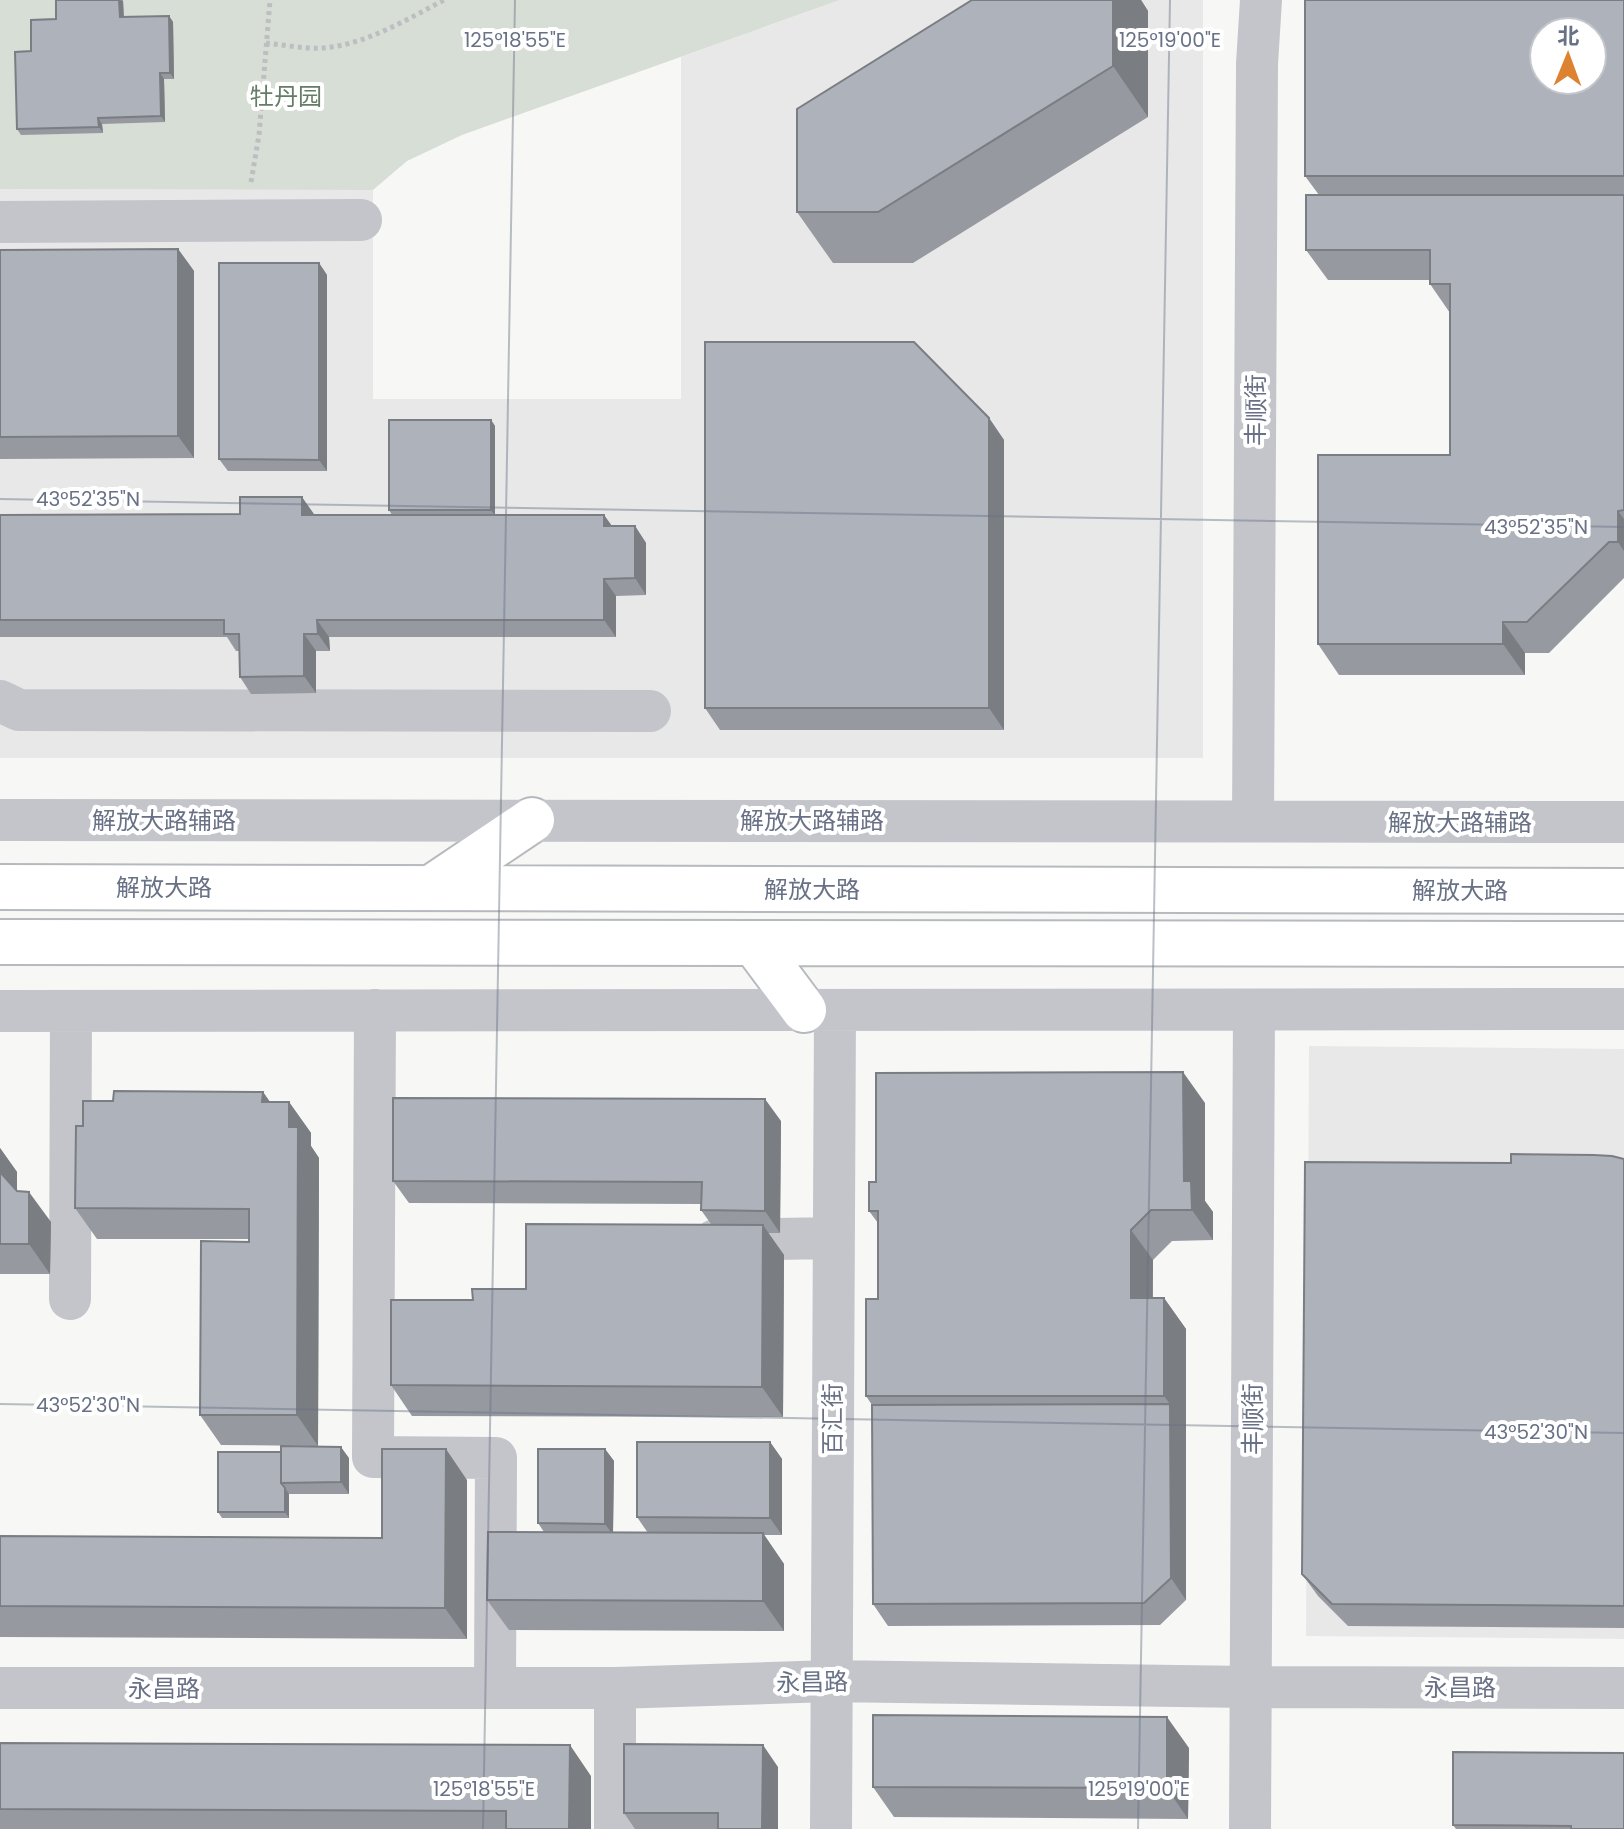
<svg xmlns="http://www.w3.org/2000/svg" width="1624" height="1829" font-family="Poppins,'Noto Sans SC',sans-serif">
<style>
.built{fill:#e8e8e8}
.green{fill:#d7ded6}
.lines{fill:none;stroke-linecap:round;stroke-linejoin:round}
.major-casing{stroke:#b6b9be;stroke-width:48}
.path{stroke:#bdbec1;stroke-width:5;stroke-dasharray:4 4;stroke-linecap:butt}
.minor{stroke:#c3c5ca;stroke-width:42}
.major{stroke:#fff;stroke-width:44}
.wall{fill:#9699a0}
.shaded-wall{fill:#7a7d82}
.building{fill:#aeb2ba;stroke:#7a7d82;stroke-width:2;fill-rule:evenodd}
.ticks{fill:none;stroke:#687185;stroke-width:2;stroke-opacity:0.45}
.labels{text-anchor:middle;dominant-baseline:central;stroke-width:8;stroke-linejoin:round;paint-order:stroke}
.park-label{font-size:24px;fill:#667c67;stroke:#fff}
.street-label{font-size:24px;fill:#687185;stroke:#fff}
.ticks-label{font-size:20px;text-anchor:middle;fill:#687185;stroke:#fff;stroke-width:8;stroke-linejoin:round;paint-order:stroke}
</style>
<rect width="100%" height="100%" fill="#f7f8f5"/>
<path class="built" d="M840,0H1203V758H0V189L373,190V399H681V57Z
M1309,1046L1624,1049V1639L1306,1636Z"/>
<path class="green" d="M0,0H840L462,135L407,161L373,190L0,189Z"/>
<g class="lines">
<defs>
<path id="major" d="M0,887L1624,891
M431,888L532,820
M0,942L1624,944
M754,943L804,1010"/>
</defs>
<use href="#major" class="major-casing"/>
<path class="path" d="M266,43C284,45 304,49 322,48C365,45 406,20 444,0
M251,182L259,135L270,0"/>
<path class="minor" d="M0,222L361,220
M0,701L19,710L650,711
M0,820L1624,822
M1253,821L1257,64L1261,0
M375,1010L373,1457L496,1458L495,1688
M0,1011L1624,1009
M715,1240L833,1238
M70,1299L71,1011
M0,1688H615L830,1681L1250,1687L1624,1688
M615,1829V1688
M831,1829L835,1010
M1250,1829L1254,1010"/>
<use href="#major" class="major"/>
</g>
<path class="wall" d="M56,0H123L124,17L169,16L173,22L174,79H164L165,122L102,124L103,133L21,135L17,129L31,51L56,19Z
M972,0H1141L1148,11V117L913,263H833L797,212Z
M1624,0V578L1549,653H1525V675H1339L1318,644L1450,455V313L1430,284V280H1328L1306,250L1319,195L1305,176Z
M178,249L194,271V458L0,459V250Z
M319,263L327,275V471H228L219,459Z
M989,418L1004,440V730H720L705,708Z
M491,420L495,426V515H604L612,526H635L646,543V595L616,596V637H329L330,651H316V693L251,694L240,677L239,651H236L227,637H0V515H392L389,510Z
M263,1092L270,1102H289L311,1133V1146L319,1158L318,1446L221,1445L200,1415L249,1239H97L75,1208L83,1126L113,1101Z
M1205,1103V1201L1213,1212V1240L1172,1241L1153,1260V1298H1164L1186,1329V1600L1160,1625L888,1626L873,1604L872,1405L866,1396L878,1299V1223L869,1211L876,1182Z
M781,1121L780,1233H768L784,1255L783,1417L412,1416L391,1385L473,1300L526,1289L711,1224L701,1210V1204L409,1203L393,1181Z
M0,1148L17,1172V1191L51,1222L50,1274H0Z
M1624,1159V1628L1348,1626L1318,1596L1302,1574L1511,1163Z
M770,1442L782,1459V1535H764L784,1564V1631L509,1630L487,1600L544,1532L538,1523L605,1449L614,1461L613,1532L648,1533L637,1517Z
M218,1452L349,1458V1494H289V1518H222L218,1512Z
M467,1480V1639L0,1637V1536L382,1538Z
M0,1743L591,1776V1829H0Z
M1189,1748L1188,1819L894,1817L873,1787Z
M1624,1753V1829H1456L1453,1825Z
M778,1767V1829H635L624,1813Z"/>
<path class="shaded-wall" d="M119,0L123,1L124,23L120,17Z
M1113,0H1141L1148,11V117L1113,66Z
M169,16L173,22L174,79L170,73Z
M160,73L164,79L165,122L161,116Z
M98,118L102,124L103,133L99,127Z
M178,249L194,271V458L178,436Z
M319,263L327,275V471L319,460Z
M989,418L1004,440V730L989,708Z
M491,420L495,426V516L491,510Z
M302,497L314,514V532L302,515Z
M1618,511L1624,519V551L1618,542Z
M604,515L616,532L604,526Z
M635,526L646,543V595L635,578Z
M604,579L616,596V637L604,620Z
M317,620L329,637L330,651L318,634Z
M1503,622L1525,653V675L1503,644Z
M304,634L316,651V693L304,676Z
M1183,1072L1205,1103V1201L1213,1212V1240L1192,1210L1184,1181Z
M263,1092L284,1122L262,1102Z
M765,1099L781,1121L780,1233L765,1211Z
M289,1102L311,1133V1146L319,1158L318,1446L297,1415Z
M0,1148L17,1172V1197L0,1173Z
M29,1192L51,1222L50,1274L29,1244Z
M763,1225L784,1255L783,1417L762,1387Z
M1131,1230L1153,1260L1152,1329L1131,1298Z
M1164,1298L1186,1329V1600L1171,1578L1170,1404L1164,1396Z
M770,1442L782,1459V1535L770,1518Z
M341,1447L349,1458V1494L341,1482Z
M446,1449L467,1480V1639L445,1608Z
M605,1449L614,1461L613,1535L605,1524Z
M285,1488L289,1494V1518L285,1512Z
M763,1533L784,1564V1631L763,1601Z
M1167,1717L1189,1748L1188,1819L1167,1788Z
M570,1745L591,1776V1829H569Z
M763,1745L778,1767V1829H762Z"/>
<path class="building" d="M56,0H119L120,17L169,16L170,73H160L161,116L98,118L99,127L17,129L15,52L31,51V20L56,19Z
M972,0H1113V66L878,212H797V109Z
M1305,0H1624V176H1305ZM1544,32H1592V80H1544Z
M1306,195H1624V510L1618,511V542H1609L1527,622H1503V644H1318V455H1450V284H1430V250H1306Z
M178,249V436L0,437V250Z
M219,263H319V460L219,459Z
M705,342H914L989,418V708H705Z
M389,420H491V510H389Z
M240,497H302V515H604V526H635V578L604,579V620H317L318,634H304V676L240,677L239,634H224V620H0V515L240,514Z
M1183,1072L1184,1181H1191L1192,1210H1151L1131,1230V1298H1164V1396H866V1299H878V1211H869V1182H876V1073Z
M114,1091L263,1092L262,1102H289V1127H298L297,1415H200L201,1241L249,1242V1209L75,1208L76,1126H83V1101H113Z
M393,1098L765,1099V1211L701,1210L702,1182L393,1181Z
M1511,1154L1594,1155L1612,1156L1624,1159V1606L1332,1604L1302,1574L1305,1162L1511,1163Z
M0,1172L17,1191L29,1192V1244H0Z
M526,1224L763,1225L762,1387L391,1385V1300H473L472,1289H526Z
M1170,1404L1171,1578L1144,1603L873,1604L872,1405Z
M637,1442H770V1518L637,1517Z
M281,1446L341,1447V1482L281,1483Z
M382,1449H446L445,1608L0,1606V1536L382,1538Z
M538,1449H605V1524L538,1523Z
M218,1452H281V1483L285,1488V1512H218Z
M488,1532L763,1533V1601L487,1600Z
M873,1715L1167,1717V1788L873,1787Z
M0,1743L570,1745L569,1829H506V1811L0,1809Z
M624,1744L763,1745L762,1829H718V1813H624Z
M1453,1752L1624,1753V1829H1571V1826L1453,1825Z"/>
<path class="ticks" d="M0,499L1624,527M0,1404L1624,1433M483,1829L515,0M1138,1829L1170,0"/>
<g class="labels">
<g class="park-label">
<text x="286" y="96">牡丹园</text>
</g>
<g class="street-label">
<text transform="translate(1255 410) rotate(-90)">丰顺街</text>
<text x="164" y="820">解放大路辅路</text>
<text x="812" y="820">解放大路辅路</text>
<text x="1460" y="822">解放大路辅路</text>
<text x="164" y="887">解放大路</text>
<text x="812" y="889">解放大路</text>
<text x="1460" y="890">解放大路</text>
<text transform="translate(832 1419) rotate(-90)">百汇街</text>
<text transform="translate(1252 1419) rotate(-90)">丰顺街</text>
<text transform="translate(812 1682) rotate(-1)">永昌路</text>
<text x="1460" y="1687">永昌路</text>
<text x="164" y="1688">永昌路</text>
</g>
</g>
<g class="ticks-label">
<text x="515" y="47">125°18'55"E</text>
<text x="1170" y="47">125°19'00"E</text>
<text x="88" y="506">43°52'35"N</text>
<text x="1536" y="534">43°52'35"N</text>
<text x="88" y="1412">43°52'30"N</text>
<text x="1536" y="1439">43°52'30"N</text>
<text x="484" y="1796">125°18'55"E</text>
<text x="1139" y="1796">125°19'00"E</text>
</g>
<g transform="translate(1568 56) rotate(1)"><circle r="38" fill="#ffffff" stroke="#c3c6ce" stroke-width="2"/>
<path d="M0-6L14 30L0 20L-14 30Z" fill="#dc8231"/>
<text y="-12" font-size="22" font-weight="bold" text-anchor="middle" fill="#687185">北</text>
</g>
</svg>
